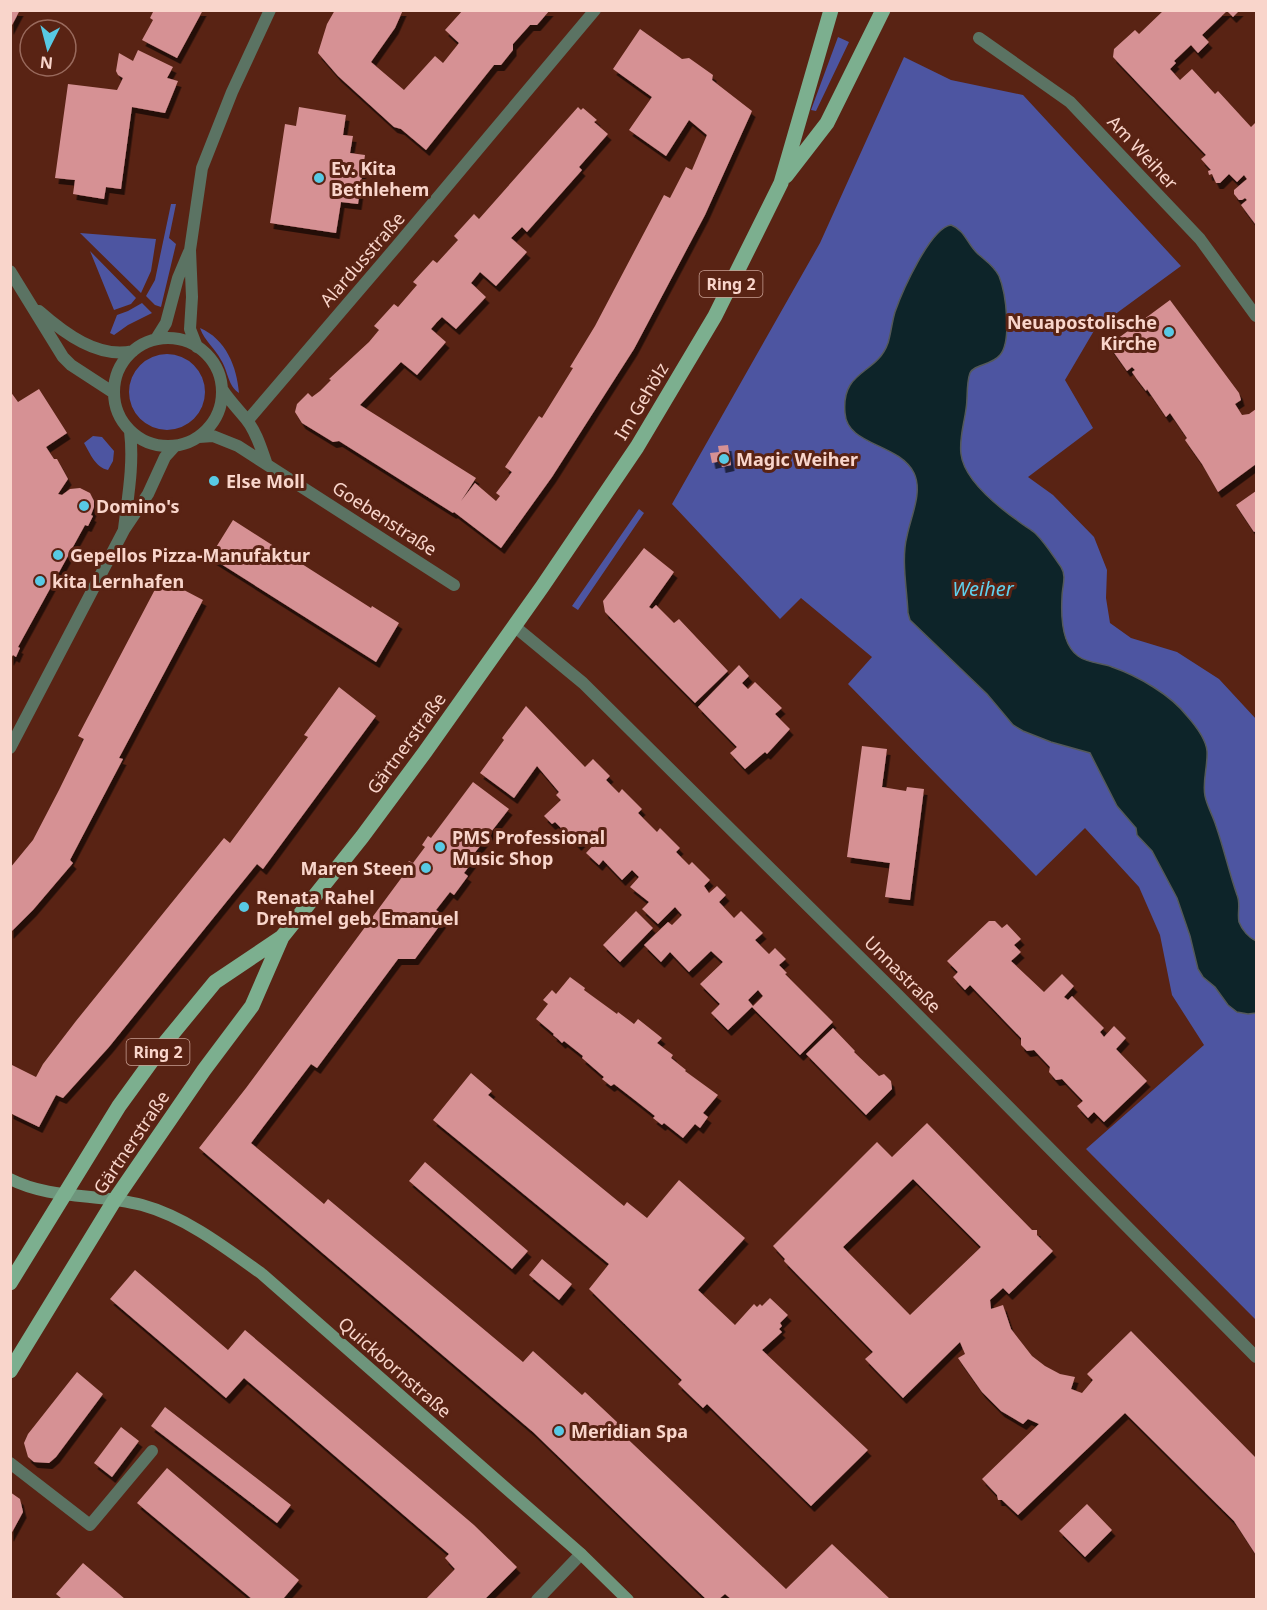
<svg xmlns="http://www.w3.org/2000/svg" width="1267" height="1610" font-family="'Noto Sans',sans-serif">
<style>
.green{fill:#4d55a1}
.water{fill:#0d2429;stroke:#54595a;stroke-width:1.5}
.building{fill:#d69194;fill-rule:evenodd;filter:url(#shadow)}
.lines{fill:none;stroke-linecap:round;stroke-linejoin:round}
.street{stroke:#5b7363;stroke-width:12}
.secondary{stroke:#6e957c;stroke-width:12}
.primary{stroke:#7caf8f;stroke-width:15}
.poi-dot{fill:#58c9e4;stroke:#592314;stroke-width:2}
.labels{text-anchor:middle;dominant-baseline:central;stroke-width:6;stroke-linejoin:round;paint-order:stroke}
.shield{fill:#592314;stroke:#c9a094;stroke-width:1.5}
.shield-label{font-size:16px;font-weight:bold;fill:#f9d5cb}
.street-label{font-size:18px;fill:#f9d5cb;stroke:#592314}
.poi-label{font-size:18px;font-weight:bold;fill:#f9d5cb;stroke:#592314;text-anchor:start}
.water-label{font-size:20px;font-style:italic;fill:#5fd1ed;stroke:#592314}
</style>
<defs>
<filter id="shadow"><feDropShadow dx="3.5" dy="6" stdDeviation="0" flood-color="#0009"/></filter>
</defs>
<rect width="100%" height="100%" fill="#592314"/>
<path class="green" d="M838,37L849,42L816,111L811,110Z
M904,57L951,80L1023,95L1181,266L1095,329L1065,380L1093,428L1028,477L1053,495L1094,537L1107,570L1106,598L1110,623L1131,638L1177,652L1219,679L1256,719V1320L1086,1149L1204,1045L1172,995L1160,935L1139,887L1085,828L1036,876L848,684L872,657L801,598L780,619L672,504L820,243Z
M171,204H176L169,238L176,244L161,307L155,305L146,296L155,280Z
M80,233L156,239L151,271L141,293Z
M90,251L136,298L131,304L114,310Z
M142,303L152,313L128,325L114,335L110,333L117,315L128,311Z
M200,328C226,339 237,367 239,393C228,386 228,371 221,360C215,348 205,342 200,328Z
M129 392a38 38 0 1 1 76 0a38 38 0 1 1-76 0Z
M93,436L102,437L114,451L113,461L108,470C95,467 90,453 84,443Z
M639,509L644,513L578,610L572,606Z"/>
<path class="water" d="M951,225C965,230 967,244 978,254C986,261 994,266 999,276C1006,293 1012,341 1000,355C992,365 973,365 970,373C966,384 968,398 966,409C964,424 959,439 961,454C964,480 997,506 1018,521C1024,526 1031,529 1036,534C1046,544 1053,556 1061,567C1067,576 1062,587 1062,597C1061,615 1061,644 1078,656C1087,663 1102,663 1112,667C1138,676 1171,695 1187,716C1195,725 1206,740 1207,751C1208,766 1202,782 1205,796C1207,806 1213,816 1216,826C1224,849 1229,872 1237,895C1241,904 1237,913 1239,922C1242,930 1249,938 1256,941V1013L1248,1014L1237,1012L1228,1005L1215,987L1203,977L1198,969L1190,936L1177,898L1152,851L1137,835L1136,828L1117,806L1090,753L1051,742L1023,731L1013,725L987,694L910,620L908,613C907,589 901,559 907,536C911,516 923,492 914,473C899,443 847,446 845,413C841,369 877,375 888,343C891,333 892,322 895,312C902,292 930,228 951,225Z"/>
<path class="building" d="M10,10H20L10,29Z
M154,10H203L177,58L142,40L153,20L150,18Z
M335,10H403L395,28L371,62L404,90L435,56L443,63L459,43L445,30L463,10H484L486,12L488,10H550L537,25H530L513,44V50L501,65H494L426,150L401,129L394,127L338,76L318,53L327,24Z
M1164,10H1240L1233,17L1227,11L1202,35L1209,42L1198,53L1191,45L1174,61L1176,63L1170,69L1180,80L1192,69L1215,94L1218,91L1251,127L1256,122V225L1241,205L1247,200L1245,198L1242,200H1239L1234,194V190L1247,179L1244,175L1237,182L1229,174L1220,183H1216L1212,174L1209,175L1208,171L1211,170L1201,159L1206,155L1113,57L1114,49L1135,30L1139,34Z
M640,29L682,59L689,58L713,75L712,80L752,111L705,215L634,349L552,477L501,548L454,512L453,513L339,441L333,442L302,423L295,412L297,404L308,393L312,397L320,391L331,380L329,379L369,342L379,330L374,326L394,304L398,307L417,285L413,282L433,260L437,263L458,240L454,236L474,214L479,219L578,107L581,110L583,108L597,120L594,122L608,134L579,167L582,170L527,232L522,227L511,238L527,252L496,286L480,272L476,277L471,283L486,297L456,329L442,317L437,322L431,329L446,342L417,375L401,362L360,405L476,478L461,501L475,483L496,501L500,496L496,493L512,472L505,467L539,416L542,418L573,368L570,367L595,326L664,195L670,198L686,167L692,170L707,135L689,120L666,156L629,130L652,97L613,69Z
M138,50L173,67L167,78L178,81L165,113L132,107L121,189L106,187L104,199L73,194L75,180L55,178L68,84L117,90L123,78L118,75L116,71L119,53L133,61Z
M299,107L346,115L343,135L353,136L350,153L365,155L358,204L341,202L336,233L270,223L285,124L296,126Z
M1170,300L1239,393L1241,400L1235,404L1242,415L1249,414L1256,409V464L1218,492L1202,464L1185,440L1187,438L1170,413L1166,417L1147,389L1146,391L1136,378L1132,372L1135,370L1132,367L1127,371L1110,347L1114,344L1113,342Z
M39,389L67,433L46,447L54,459H57L68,479L58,494L62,495L70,489L80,488L90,493L94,501V507L91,515L93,516L88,526L85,525L18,647L20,648L16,657L13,655L10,660V391L18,402Z
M728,445L731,465L722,467L721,461L712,463L710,453L719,452L718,446Z
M1256,491V531L1254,532L1236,505Z
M233,520L371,608L372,606L399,623L376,662L210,557Z
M644,548L674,572L649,607L652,609L656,605L674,623L679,619L728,671L695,703L605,612L603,601Z
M161,578L203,600L119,758L123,759L70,860L73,863L33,910L10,933V868L33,840L59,790L84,739L78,736Z
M739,665L749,676L742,683L748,689L755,682L782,708L775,714L790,729L767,754L765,752L745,769L730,753L737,747L698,707Z
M339,687L376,716L263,869L257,864L109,1047L63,1098L56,1095L39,1127L10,1113V1064L36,1077L43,1064L76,1021L224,838L230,843L308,737L304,735Z
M526,706L585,767L593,759L610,776L606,780L619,793L622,789L642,809L638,813L657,832L660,828L680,848L676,852L689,865L692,862L710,880L704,886L709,893L717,886L726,895L719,902L734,918L741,911L763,933L755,940L769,954L775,948L786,959L779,965L787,973L785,974L833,1022L800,1055L752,1007L728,1030L711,1013L720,1004L700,984L723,962L711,951L689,972L670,952L661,962L644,945L668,922L672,925L682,915L675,907L658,924L642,909L649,902L630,887L639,877L632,870L622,880L603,860L599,865L586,853L600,838L592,830L578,845L555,822L552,824L544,816L561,800L556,795L559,792L537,766L514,798L480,773L504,740L502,738ZM758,990L763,996L753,1006L748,1000Z
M862,746L887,749L882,787L906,791L907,787L924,789L910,900L885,897L890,863L847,857Z
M473,782L509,809L473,855L476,857L464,873L468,876L454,895L450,892L436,910L446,917L415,959H398L317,1068L311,1064L251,1143L324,1204L328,1199L523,1362L533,1351L582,1395L585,1392L618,1423L615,1427L786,1589L832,1544L890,1599H731L725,1594L719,1599H706L533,1432L199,1148L246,1088L405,873L402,871L409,861L413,863L425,847L422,845L428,836L431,838Z
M636,911L653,928L620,962L603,945Z
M989,921H995L1002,928L1007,924L1021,939L1014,945L1021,952L1011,961L1044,992L1062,974L1074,986L1064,997L1068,1000L1072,996L1104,1028L1100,1032L1104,1037L1114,1026L1126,1038L1116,1049L1147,1081L1104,1122L1094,1112L1088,1118L1077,1106L1083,1101L1062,1079L1056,1080L1049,1072L1050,1067L1034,1050L1027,1051L1021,1045V1038L970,985L965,990L953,977L958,972L947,961Z
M570,977L585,988L584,990L617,1014L618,1012L634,1024L638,1019L662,1038L657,1043L673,1055L671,1058L686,1070L685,1071L718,1095L703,1113L708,1117L700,1128L695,1124L683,1138L664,1123L662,1125L653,1118L655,1116L636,1101L614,1084L611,1086L602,1079L604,1077L582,1058L583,1056L564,1041L562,1043L558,1039L553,1035L554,1034L536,1019L548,1004L543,1000L552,990L556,994Z
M833,1028L855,1051L854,1052L879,1076L884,1074L891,1081L892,1089L866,1115L806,1054Z
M471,1073L492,1091L488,1095L624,1206L627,1202L647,1218L679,1180L745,1238L698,1290L735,1325L754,1304L757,1307L760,1304L762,1306L770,1298L788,1315L780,1323L782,1326L779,1329L782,1332L762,1350L868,1450L811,1506L707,1404L703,1408L678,1384L682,1380L589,1289L609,1264L433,1120Z
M927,1123L1032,1230H1037V1235L1053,1251L1009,1294L1003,1288L990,1300L991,1309L1003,1305L1011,1329L1032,1356L1045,1366L1060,1374L1075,1377L1071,1389L1082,1393L1093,1380L1087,1374L1131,1331L1256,1458V1555L1234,1521L1125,1413L1018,1515L1002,1500H998L997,1495L982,1479L1039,1424L1028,1419L1023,1424L1001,1411L982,1392L958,1358L965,1354L960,1342L903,1398L865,1359L873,1352L784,1261L785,1259L773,1246L877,1142L892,1157ZM913,1179L981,1247L910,1315L843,1247Z
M425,1162L528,1251L512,1269L409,1181Z
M542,1259L572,1284L559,1300L529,1275Z
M135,1270L228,1350L245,1330L474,1525L517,1567L485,1599H426L455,1569L445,1558L449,1554L244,1378L226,1398L110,1299Z
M77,1372L103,1394L56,1457L49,1463L34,1462L28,1457L24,1443L28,1434Z
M165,1407L291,1505L277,1523L151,1426Z
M121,1427L139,1441L112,1477L94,1463Z
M167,1468L299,1580L283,1599H252L137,1503Z
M10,1492L20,1499L23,1512L10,1536Z
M1087,1504L1112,1530L1085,1557L1059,1531Z
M83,1563L125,1599H62L56,1594Z"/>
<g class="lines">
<path class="street" d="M979,38L1070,102L1200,239L1256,316
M10,271L63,357L71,365L114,393
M39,311C64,333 98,359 133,351
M114 392a54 54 0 1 1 108 0a54 54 0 1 1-108 0Z
M156,339L166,323L178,278L189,252
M197,347L190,329L192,297L190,250L202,168L232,92L270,10
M222,389C229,400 238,409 246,419C256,431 261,448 266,462
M248,420L396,247L595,10
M199,437L213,436L238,446L454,585
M124,529C128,496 134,464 130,431
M514,626L583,683L893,990L1256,1357
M10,748L124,530L148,494L165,457L175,446
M10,1463L90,1525L152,1451
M537,1600L581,1554"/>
<path class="secondary" d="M10,1179C51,1200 99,1193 142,1205C186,1217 226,1248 262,1274L581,1554L628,1600"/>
<path class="primary" d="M786,176L827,123L883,10
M10,1283L119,1106L164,1044L215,982L282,937
M10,1371L114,1201L204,1070L252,1006L282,937L362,837L425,752L542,587L637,447L715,316L781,183L831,10"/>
</g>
<g class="poi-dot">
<circle cx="319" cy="178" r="6"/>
<circle cx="1169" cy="332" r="6"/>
<circle cx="724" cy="459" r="6"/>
<circle cx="214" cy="481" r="6"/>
<circle cx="84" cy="506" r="6"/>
<circle cx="58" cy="555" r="6"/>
<circle cx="40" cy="581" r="6"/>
<circle cx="440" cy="847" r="6"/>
<circle cx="426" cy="868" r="6"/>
<circle cx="244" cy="907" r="6"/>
<circle cx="559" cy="1431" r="6"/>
</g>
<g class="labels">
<g class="shield">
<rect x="699.5" y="271" width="63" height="26" rx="4.5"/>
<rect x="126.5" y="1039" width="63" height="26" rx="4.5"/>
</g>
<g class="shield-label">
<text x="731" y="284">Ring 2</text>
<text x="158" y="1052">Ring 2</text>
</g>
<g class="street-label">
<text transform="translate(1143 152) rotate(47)">Am Weiher</text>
<text transform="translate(362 259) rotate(-49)">Alardusstraße</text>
<text transform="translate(641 401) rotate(-59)">Im Gehölz</text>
<text transform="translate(385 518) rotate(33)">Goebenstraße</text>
<text transform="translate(406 743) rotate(-54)">Gärtnerstraße</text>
<text transform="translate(903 974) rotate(45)">Unnastraße</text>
<text transform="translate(131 1142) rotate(-56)">Gärtnerstraße</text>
<text transform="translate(395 1367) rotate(41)">Quickbornstraße</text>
</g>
<g class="poi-label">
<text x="331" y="168">Ev. Kita<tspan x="331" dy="21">Bethlehem</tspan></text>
<text x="1157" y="322" text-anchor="end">Neuapostolische<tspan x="1157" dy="21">Kirche</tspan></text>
<text x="736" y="459">Magic Weiher</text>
<text x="226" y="481">Else Moll</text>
<text x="96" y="506">Domino's</text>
<text x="70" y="555">Gepellos Pizza-Manufaktur</text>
<text x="52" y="581">kita Lernhafen</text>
<text x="452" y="837">PMS Professional<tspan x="452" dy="21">Music Shop</tspan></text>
<text x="414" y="868" text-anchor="end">Maren Steen</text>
<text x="256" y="897">Renata Rahel<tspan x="256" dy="21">Drehmel geb. Emanuel</tspan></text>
<text x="571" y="1431">Meridian Spa</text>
</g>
<g class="water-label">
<text x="983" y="588">Weiher</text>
</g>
</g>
<rect width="1267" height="1610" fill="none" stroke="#f9d5cb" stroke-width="24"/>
<g transform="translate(48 48) rotate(186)"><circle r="28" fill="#592314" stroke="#996a5d" stroke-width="1.5"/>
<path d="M0-4.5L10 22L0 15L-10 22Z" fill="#58c9e4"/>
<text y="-9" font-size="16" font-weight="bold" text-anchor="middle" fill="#f9d5cb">N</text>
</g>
</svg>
